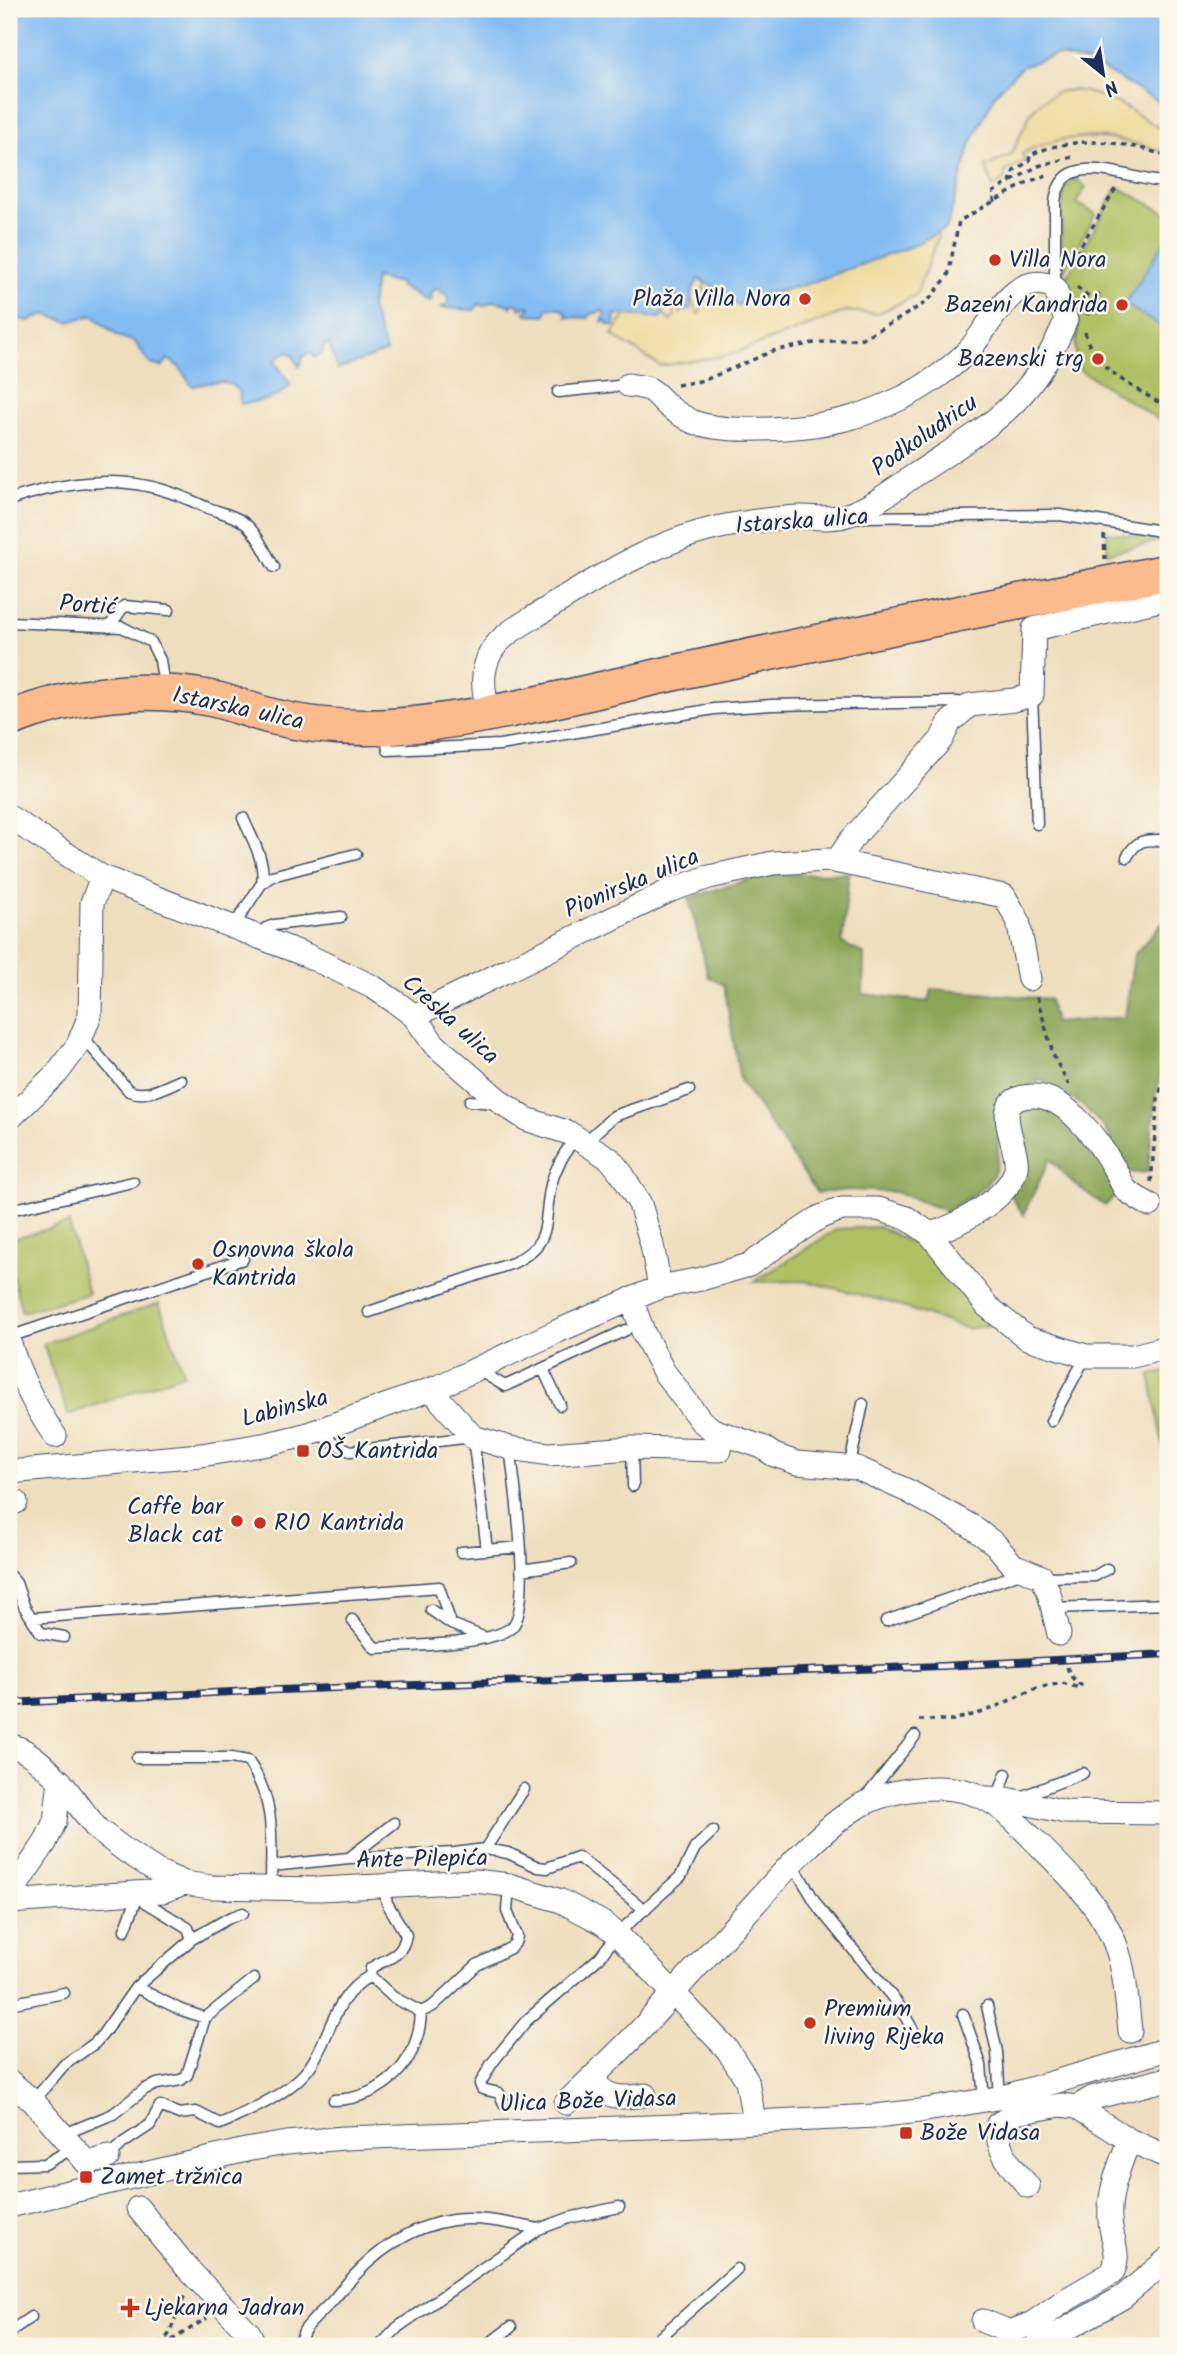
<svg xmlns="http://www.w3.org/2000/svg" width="1177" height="2355" font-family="Kalam,sans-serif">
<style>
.green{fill:#b0c063;stroke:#667860;stroke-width:2}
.forest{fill:#8ca659;stroke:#546a5c;stroke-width:2}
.sand{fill:#eeda9e;stroke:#84847e;stroke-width:2}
.water{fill:#82bcf3;stroke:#4e76a8;stroke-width:2}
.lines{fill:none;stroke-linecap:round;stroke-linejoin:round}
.lane-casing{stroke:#3b496c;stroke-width:13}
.street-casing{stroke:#3b496c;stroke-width:25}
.primary-casing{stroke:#3b496c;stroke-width:38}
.path{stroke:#3b496c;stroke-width:3.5;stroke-dasharray:5 5;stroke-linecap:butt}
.lane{stroke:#fff;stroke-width:10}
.street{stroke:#fff;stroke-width:23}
.primary{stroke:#fbbb8d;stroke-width:35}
.rail-casing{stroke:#1b2f5e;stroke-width:8}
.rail{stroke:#fbf7ec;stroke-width:5;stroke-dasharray:16;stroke-linecap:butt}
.poi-dot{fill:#c8321e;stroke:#fbf7ec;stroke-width:2.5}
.labels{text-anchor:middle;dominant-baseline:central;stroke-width:5;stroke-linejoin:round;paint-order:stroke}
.poi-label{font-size:24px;fill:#1b2f5e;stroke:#fbf7ec;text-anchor:start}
.street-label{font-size:24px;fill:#1b2f5e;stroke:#fbf7ec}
</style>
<rect width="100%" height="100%" fill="#fbf7ec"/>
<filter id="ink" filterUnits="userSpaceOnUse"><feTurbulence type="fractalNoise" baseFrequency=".0143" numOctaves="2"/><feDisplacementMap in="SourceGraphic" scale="14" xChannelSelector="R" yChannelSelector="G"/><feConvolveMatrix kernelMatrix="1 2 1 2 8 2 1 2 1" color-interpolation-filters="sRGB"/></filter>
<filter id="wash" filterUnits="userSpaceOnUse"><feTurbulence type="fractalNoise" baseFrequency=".00686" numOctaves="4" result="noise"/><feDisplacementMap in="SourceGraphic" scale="28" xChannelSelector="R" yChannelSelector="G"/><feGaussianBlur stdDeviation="1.57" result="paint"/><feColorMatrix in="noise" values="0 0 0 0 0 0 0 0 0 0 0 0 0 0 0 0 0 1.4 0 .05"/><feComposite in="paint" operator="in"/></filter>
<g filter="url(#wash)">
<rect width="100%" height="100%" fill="#eedebd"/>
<path class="green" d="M1076,179L1086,187L1076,203L1096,214L1063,272C1062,255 1058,199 1067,186C1070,182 1072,181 1076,179Z
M1118,187L1168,214V408L1161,421L1080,370C1070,345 1080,336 1078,313C1077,301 1070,291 1064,281Z
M1107,532L1164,540L1107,553Z
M69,1223L88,1294L22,1312L9,1262V1240Z
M880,1227L925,1250L987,1321V1326L967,1329L888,1302L806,1281L754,1282L837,1229Z
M159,1303L184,1374L68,1415L43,1344Z
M1168,1372V1472L1150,1375Z"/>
<path class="forest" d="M849,873L842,943L864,954L863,994L929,1002L932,989L1049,999L1055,1023L1125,1017L1134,955L1168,916V1039L1155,1098L1148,1172L1130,1173L1104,1127L1082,1105L1041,1080L1010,1095L994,1107C1002,1170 1004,1180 946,1211L895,1192L849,1190L817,1193L740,1080L724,985L708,976L689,898L763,875Z
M1049,1103L1098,1152L1117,1193L1105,1206L1072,1182L1050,1159L1023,1215L1009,1192L1018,1104Z"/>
<path class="sand" d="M1073,90C1107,94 1131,110 1159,128L1168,111V154C1121,136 1068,129 1022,154L1025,161L1005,172L1004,180L993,187L986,167L1011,155L1031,112L1042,101L1057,92Z
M935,228L938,237L916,295L877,314L847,311L730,355L660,366L612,335L634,303L653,302L670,321L674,317L678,283L686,287L698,315L702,308L706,268L746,296H773L804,280Z"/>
<path class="water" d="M9,9H1168V107L1091,63L1056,55L1021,67L996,93L971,143L947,227L915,245L801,286L754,296L738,306L711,285L698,279L693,289L690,309L680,313V297L669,294L661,318L615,314L614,326L609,325L606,321L602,322L605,314L603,311L588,315L589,318L566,317L567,314L560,308H548L545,315L527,314L525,312L530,308L528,306L520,309L518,304H512L511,307L508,304L494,301L483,306L479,304L474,310L441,308L448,304L449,299L445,293L440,292V288L432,291L430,294L431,301L428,302C418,297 412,290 400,287V283L375,278L371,308L386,352L338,369L329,344L323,346V352L314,358L311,353L304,355L299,367L292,354L288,352L279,356L275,362L291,384C277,401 260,401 239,404L240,393C228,376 210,383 192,386L179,367L168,359L162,367L150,364L135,342L118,336L92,315L69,322L45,314L30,321L18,319L13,328H9Z
M1168,236V331L1125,304Z"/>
</g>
<g filter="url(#ink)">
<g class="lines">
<defs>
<path id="lane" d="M1055,288V202C1062,143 1133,183 1168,182
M558,392L628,385
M9,500C50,486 103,476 147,486C168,490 188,499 208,508C219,512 234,515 243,522C257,532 265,552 274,567
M860,517L1060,515L1161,531L1168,530
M9,622L122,627L151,642L160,660L164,686
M109,627L124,606L169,610
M1032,695L1037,824
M386,733L388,750L500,745L714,709L771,705L958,702L967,705
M243,818C252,839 266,861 262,883
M1127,857C1138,837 1147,840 1168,840
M233,927L262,883L272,876L356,854
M259,937L266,928L274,925L341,917
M82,1036L129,1091C147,1098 164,1087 181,1080
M470,1101L495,1103
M585,1142L614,1116L689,1090
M9,1204L19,1208L133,1182
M369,1312L513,1263C555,1241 542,1224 551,1185C555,1167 566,1152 575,1136
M9,1337L243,1259
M543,1369L560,1405
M478,1370L505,1386L626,1330
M1051,1421L1086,1356
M315,1432L350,1451L473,1437L487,1550
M632,1448L633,1486
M849,1468L863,1404
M461,1552L520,1547
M521,1570L571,1563
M9,1575L16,1583L24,1606L41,1633L64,1637
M1042,1577L1095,1576L1107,1569
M1053,1608L1168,1604
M431,1610L451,1624L483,1637
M32,1618L439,1587L451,1624
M352,1620L375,1648C403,1646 493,1645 512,1627C533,1606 514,1480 510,1448
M886,1621L1023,1572
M137,1758H231L248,1761C277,1804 271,1839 271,1888
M866,1797L915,1736
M1020,1797L1083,1773
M997,1799L1006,1774
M485,1849L524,1789
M349,1858L394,1823
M793,1865L819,1908L898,2004L917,2037
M271,1866L349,1858L455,1853L485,1849L508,1853L538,1867L547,1868L578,1857L645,1910
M383,1885L387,1903L406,1935C402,1958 388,1957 371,1968L370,1976L393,1997L421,2012L433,2006L477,1965L510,1948L515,1943L517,1936L507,1911L509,1885
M125,1930L137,1898
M192,1939L229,1918L243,1913
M9,2004L64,1993
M987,2006L997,2052L1000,2098
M963,2014L981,2065L984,2100
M205,2018L254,1979
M334,2100C385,2098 419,2062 421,2012
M33,2101L64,2065L95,2043L103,2034L136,1987L192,1939L188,1928L134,1895
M505,2105L499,2093L482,2089L480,2084L492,2063L526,2021L600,1957L617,1934L681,1876L695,1848L713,1831
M62,2135L113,2114L145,2089L157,2084L181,2080L187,2075L205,2018L179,2009L136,1987
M108,2157L123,2143L150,2125L160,2106L179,2114L196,2112L220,2124C248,2112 293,2092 311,2065C331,2035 334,1995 370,1976
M9,2165L45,2164L73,2148
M9,2335L15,2328L31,2317
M300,2346C301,2342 302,2335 304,2331C309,2323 326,2308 334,2299C364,2261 403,2227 453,2220C481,2216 512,2224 539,2229
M380,2346L398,2327L539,2229L569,2218L619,2207
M486,2346L511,2327
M654,2346L657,2340L737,2269"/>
<path id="street" d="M489,714C483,692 480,672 491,652C502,633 527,622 545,610C603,574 662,537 731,525C754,521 777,518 800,517C814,517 833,520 847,515C872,507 893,490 915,475C988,426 1031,406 1066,320L1055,288C1015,266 990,327 969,350C952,368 926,386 904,397C887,405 868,413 850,418C812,428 727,436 691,421C684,417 675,412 669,407C662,401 656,392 649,389C643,387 635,386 628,385
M9,817L102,877L306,955L373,987L397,1003L414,1016L434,1044L502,1103L526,1119L569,1133L610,1159L622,1174L640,1204L652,1245L660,1287
M837,861L851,840L941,740L950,722L970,705L1014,700L1032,695L1034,629L1168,598
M414,1016L671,890L709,877L773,863L829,860L1004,896L1018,920L1029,979
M9,1119L57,1073L78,1045L90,1015L92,903L102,877
M930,1234C957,1226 1010,1198 1016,1168C1020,1145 984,1096 1034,1096C1067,1096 1099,1142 1114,1168C1119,1175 1121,1185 1127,1191C1134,1196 1142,1201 1150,1205
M631,1299L644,1334L664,1372L701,1421L713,1430L762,1447L774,1455L797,1463L857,1468L908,1491L971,1526L995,1544L1013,1565L1042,1577L1049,1593L1059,1634
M9,1341C19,1375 35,1407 55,1436
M434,1389L440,1400L473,1437L510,1448L549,1454L632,1448L720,1450
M9,1472L201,1455L268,1444L305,1435L440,1386L558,1331L660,1287L701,1279L749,1265L820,1217L842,1209H878L907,1218L930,1234L987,1306L1027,1338L1086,1356H1133L1168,1347
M9,1505L16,1502
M9,1745C29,1749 45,1767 60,1781L55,1821L45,1843L9,1896
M60,1781L97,1829L126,1851L157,1871L184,1883L211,1887L320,1889L475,1881L509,1885L561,1901L601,1922L617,1934L727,2049L747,2080L754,2121
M988,1798L1006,1799L1066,1812L1168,1813
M9,1902L163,1891L184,1883
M592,2077C603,2099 622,2099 645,2095
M9,2081L33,2101L87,2163L108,2157
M566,2103C592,2077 620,2052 645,2025C672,1994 699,1964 727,1934C763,1896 812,1835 856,1808C889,1788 949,1780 984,1798C1003,1807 1018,1824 1033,1839C1065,1871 1104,1907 1118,1952C1126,1977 1127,2005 1130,2031
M1077,2107L1092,2098L1168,2079
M1028,2186C1012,2168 995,2149 998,2124L1016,2113L1061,2105L1077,2107L1129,2140L1168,2157
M9,2206L246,2150L287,2143L344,2138L676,2126L875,2116L920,2111L1003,2097L1168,2049
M138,2208L188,2269L249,2333L255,2346
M983,2321L1010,2332L1033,2323L1064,2301L1112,2273C1122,2256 1111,2238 1110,2220C1108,2191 1120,2166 1129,2140
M1036,2346L1123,2297L1168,2259"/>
<path id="primary" d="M9,719C72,694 145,685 213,699C232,703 251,711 270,716C316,728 364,730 411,725C507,715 602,688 697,668C854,634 1011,603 1168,572"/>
</defs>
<use href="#lane" class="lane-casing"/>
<use href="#street" class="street-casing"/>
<use href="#primary" class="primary-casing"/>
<path class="path" d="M1012,181L1038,166L1072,157
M995,202L992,193L1010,182L1014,171L1029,161L1030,155C1074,135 1124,140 1168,157
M1071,262L1116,188
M1077,287L1094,302
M1087,315L1100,293
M1085,332C1092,370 1139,389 1168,408
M677,385L705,380L773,351L814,343L862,338L897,320L928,301L948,276L959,221L1028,182L1049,174
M1104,535L1105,559
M1037,997L1054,1057L1069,1085
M1151,1182L1158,1099L1168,1065
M919,1720H953L984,1712L1037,1688L1062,1683L1080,1688L1081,1685C1068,1678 1067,1667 1064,1653
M161,2346L169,2334L185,2294
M163,2346L207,2318"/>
<use href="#lane" class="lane"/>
<use href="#street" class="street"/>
<use href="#primary" class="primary"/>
<defs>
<path id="rail" d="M9,1703L252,1691L942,1666L1168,1654"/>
</defs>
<use href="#rail" class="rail-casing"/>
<use href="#rail" class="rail"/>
</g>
</g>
<g class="poi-dot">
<circle cx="995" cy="260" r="7"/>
<circle cx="805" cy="299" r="7"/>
<circle cx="1122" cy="305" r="7"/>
<circle cx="1098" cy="359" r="7"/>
<circle cx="198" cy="1264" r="7"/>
<rect x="296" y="1444" width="14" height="14" rx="3.5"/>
<circle cx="237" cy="1521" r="7"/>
<circle cx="260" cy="1523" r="7"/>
<circle cx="810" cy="2023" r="7"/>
<rect x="899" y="2126" width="14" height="14" rx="3.5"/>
<rect x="79" y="2170" width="14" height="14" rx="3.5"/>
<path d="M126.5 2297.5h7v7h7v7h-7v7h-7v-7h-7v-7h7z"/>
</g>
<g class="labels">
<g class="poi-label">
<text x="1009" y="260">Villa Nora</text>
<text x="791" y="299" text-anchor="end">Plaža Villa Nora</text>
<text x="1108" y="305" text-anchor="end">Bazeni Kandrida</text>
<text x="1084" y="359" text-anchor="end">Bazenski trg</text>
<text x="212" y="1250">Osnovna škola<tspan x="212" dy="28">Kantrida</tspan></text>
<text x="317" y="1451">OŠ Kantrida</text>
<text x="223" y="1507" text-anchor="end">Caffe bar<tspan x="223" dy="28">Black cat</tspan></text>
<text x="274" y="1523">RIO Kantrida</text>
<text x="824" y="2009">Premium<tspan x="824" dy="28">living Rijeka</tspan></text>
<text x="920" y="2133">Bože Vidasa</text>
<text x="100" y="2177">Zamet tržnica</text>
<text x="144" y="2308">Ljekarna Jadran</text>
</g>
<g class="street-label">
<text transform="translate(925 436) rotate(-35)">Podkoludricu</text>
<text transform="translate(802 522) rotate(-4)">Istarska ulica</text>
<text transform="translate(88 606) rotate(4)">Portić</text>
<text transform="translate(238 709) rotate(12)">Istarska ulica</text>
<text transform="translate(632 884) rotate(-23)">Pionirska ulica</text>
<text transform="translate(450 1020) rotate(42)">Creska ulica</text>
<text transform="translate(285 1409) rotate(-15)">Labinska</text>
<text transform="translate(422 1860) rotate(-1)">Ante Pilepića</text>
<text transform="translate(588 2102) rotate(-2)">Ulica Bože Vidasa</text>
</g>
</g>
<rect width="1177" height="2355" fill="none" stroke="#fbf7ec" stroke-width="35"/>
<g transform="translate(1103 74) rotate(150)" stroke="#fbf7ec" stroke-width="5" paint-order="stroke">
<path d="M0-5L12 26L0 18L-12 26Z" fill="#1b2f5e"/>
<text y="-10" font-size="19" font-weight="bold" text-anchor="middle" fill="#1b2f5e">N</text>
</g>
</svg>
